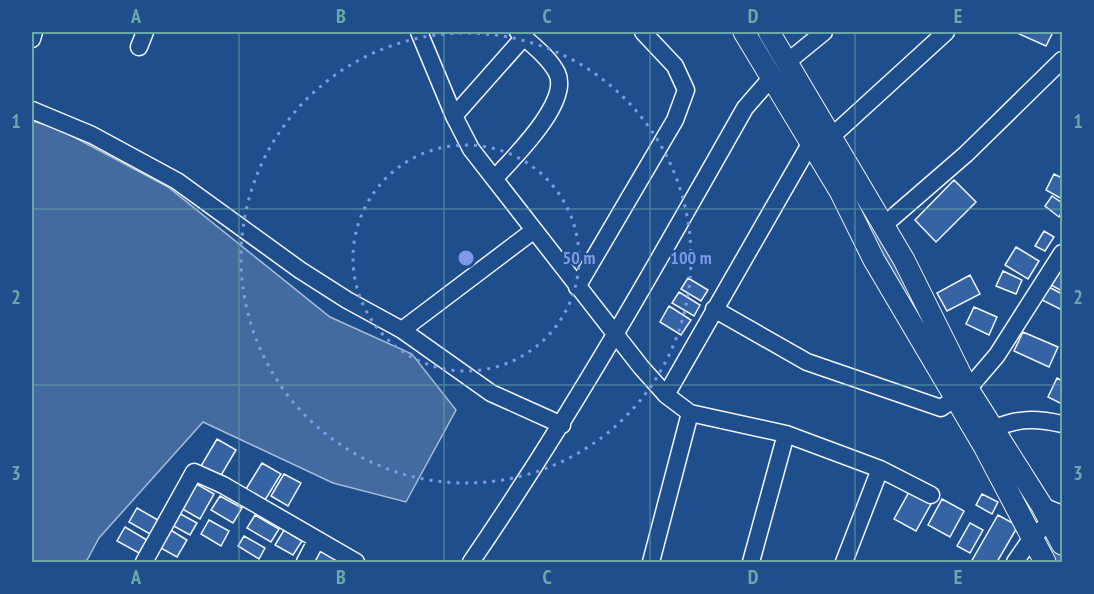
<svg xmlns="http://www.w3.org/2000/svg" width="1094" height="594" font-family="'PT Sans Narrow',sans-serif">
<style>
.water{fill:#446ba0;stroke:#a8bbd7;stroke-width:1.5}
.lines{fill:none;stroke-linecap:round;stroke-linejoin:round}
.canal{stroke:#446ba0;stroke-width:16}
.building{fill:#3563a3;stroke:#f2f6ff;stroke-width:1.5}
.minor-casing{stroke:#f2f6ff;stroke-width:19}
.major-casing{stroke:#f2f6ff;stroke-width:23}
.minor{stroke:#1f4e8c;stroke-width:16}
.major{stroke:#1f4e8c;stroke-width:21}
.grid{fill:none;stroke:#6aa9a8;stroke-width:1.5;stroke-opacity:0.55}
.ring{fill:none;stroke:#7d9aea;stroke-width:3;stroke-dasharray:3 6}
.centre{fill:#7d9aea;stroke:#1f4e8c;stroke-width:3}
.ring-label{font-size:18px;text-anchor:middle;font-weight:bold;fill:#7d9aea;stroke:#1f4e8c;stroke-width:4.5;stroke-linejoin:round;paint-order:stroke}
.neatline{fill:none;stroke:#6aa9a8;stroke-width:2}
.grid-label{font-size:20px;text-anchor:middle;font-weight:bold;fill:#6aa9a8}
</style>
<rect width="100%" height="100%" fill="#1f4e8c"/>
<path class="water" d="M32,121L57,128L168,187L330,317L412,354L456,410L406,502L333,483L203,422L99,538L86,562H32Z"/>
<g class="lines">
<path class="canal" d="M849,189L927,329
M1034,519L1059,562"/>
</g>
<path class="building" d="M1015,32H1053L1046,46Z
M1054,174L1062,178V199L1046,190Z
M954,180L976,202L936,242L915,220Z
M1052,196L1062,203V212L1059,217L1045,206Z
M1044,231L1054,237L1045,251L1035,246Z
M1016,247L1039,261L1028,279L1005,265Z
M1003,271L1022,280L1016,294L996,286Z
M1058,271L1062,273V291L1051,285Z
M970,275L980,294L947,311L937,293Z
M688,278L708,290L701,301L681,289Z
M1049,287L1062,294V310L1042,300Z
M679,292L700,305L694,316L672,303Z
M669,306L691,320L681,335L660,322Z
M974,307L997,317L989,335L966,324Z
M1023,332L1058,347L1049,367L1014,351Z
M1057,378L1062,381V404L1048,397Z
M217,439L236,450L220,477L201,466Z
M262,463L281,474L265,500L246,489Z
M284,474L301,483L288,506L271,496Z
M193,482L214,494L200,519L179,507Z
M909,492L931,504L916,531L894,519Z
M982,494L998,502L992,514L976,505Z
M220,496L242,508L233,523L211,510Z
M942,499L964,511L950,537L928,525Z
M137,508L158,520L150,534L129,522Z
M177,512L197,523L190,535L170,524Z
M255,515L279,529L271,542L247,528Z
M998,515L1018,526L997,562H971Z
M209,520L229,531L221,546L201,534Z
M970,523L983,530L970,553L957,546Z
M125,527L147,540L139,553L117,541Z
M169,529L187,540L177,557L159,547Z
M284,530L302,541L293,555L275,545Z
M244,536L265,548L259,559L238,546Z
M318,549L341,562H310Z"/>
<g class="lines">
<defs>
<path id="minor" d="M419,32L454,116L471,149L641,367L666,395L690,413L651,562
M32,39L34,32
M139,47L145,32
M786,63L824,32
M32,110L92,135L177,181L300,270L347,300L402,330L491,393L562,425
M454,116L524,37
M831,137L946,32
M495,178C513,158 571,102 557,73C549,57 531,44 518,32
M884,225L966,154L1062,60
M577,287L675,120L686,90L675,66L643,32
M714,309L807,362L941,408L954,399
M402,330L533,231
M968,389L997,355L1062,253
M666,395L810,144
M690,413L786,434L880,469L931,495
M993,429C1018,418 1036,418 1062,424
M1042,506L1062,514
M144,562L194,472L223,485L356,562
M305,562L316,541
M471,562C571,416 658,262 745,108L772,77
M751,562L786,434
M844,562L880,469
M1015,562L1033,536L1051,522"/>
<path id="major" d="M744,32L840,191L874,260L985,448L1045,562
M769,32L904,260L968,389L1042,506L1062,544"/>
</defs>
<use href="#minor" class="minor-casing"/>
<use href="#major" class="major-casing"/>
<use href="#minor" class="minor"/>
<use href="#major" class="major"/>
</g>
<path class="grid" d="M239,32V562M444,32V562M650,32V562M855,32V562M32,209H1062M32,385H1062"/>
<g class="ring">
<circle cx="466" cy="258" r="113"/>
<circle cx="466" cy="258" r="225"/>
</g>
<circle cx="466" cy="258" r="9" class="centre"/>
<g class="ring-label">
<text x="579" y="264">50 m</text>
<text x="691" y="264">100 m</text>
</g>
<rect width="1094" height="594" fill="none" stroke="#1f4e8c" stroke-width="66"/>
<rect x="33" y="33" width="1028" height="528" class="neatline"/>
<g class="grid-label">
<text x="136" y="23">A</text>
<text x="341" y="23">B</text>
<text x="547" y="23">C</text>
<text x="753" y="23">D</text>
<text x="958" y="23">E</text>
<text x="16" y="128">1</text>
<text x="1078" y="128">1</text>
<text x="16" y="304">2</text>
<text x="1078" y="304">2</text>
<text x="16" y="480">3</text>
<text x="1078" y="480">3</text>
<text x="136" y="584">A</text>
<text x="341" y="584">B</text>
<text x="547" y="584">C</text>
<text x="753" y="584">D</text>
<text x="958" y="584">E</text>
</g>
</svg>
